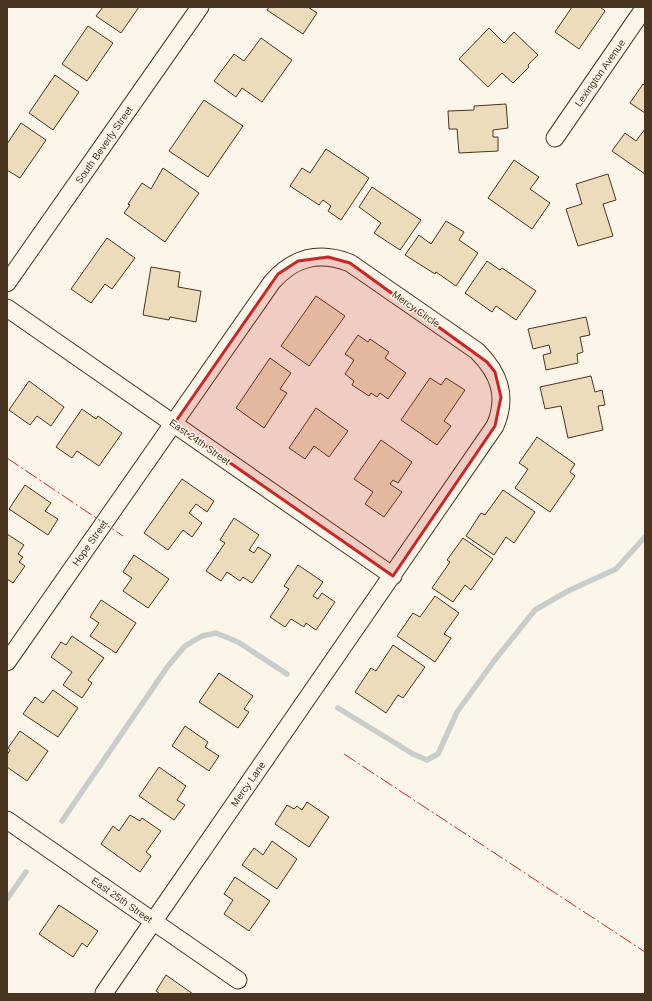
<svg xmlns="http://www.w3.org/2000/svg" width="652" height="1001" font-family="Helvetica,sans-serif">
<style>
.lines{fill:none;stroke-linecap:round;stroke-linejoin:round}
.stream{stroke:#c9cecd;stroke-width:5.5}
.building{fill:#ecdcbc;stroke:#4a3520}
.minor-casing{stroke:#4a3520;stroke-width:19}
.minor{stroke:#fbf6e9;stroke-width:17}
.power{stroke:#c62828;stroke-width:1;stroke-dasharray:14 3 2 3;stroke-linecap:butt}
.marked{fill:#c62828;fill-opacity:0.2;stroke:#c62828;stroke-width:3;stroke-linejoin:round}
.labels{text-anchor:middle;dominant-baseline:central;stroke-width:3;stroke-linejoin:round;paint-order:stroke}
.street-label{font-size:10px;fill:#4a3520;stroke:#fbf6e9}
</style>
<rect width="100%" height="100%" fill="#fbf6e9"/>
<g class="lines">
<path class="stream" d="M338,708L413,754L427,760L438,754L457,712L494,661L535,610L568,591L616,569L645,537
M62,821L168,666L185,646L202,636L216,633L238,642L287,674
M7,899L26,872"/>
</g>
<path class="building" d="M103,7H139L121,33L96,16Z
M269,7H308L317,13L303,34L267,10Z
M572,7H600L605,11L579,49L555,32Z
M88,26L113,43L87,81L62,64Z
M489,28L504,43L514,32L538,55L528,65L529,67L513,83L502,73L488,87L459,59Z
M261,38L292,60L262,102L242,88L236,97L214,81L234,54L244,61Z
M55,75L79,92L53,130L29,113Z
M643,84L645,86V113L630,103Z
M204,100L243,126L208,177L169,151Z
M506,104L508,128L493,130V137H498V151L459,153L457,129H449L448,111L474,110V106Z
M21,123L46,140L20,178L7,170V144Z
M645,129V174L612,151L625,133L636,141Z
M326,149L369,178L341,220L328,211L331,206L323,200L319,205L290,186L302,168L310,173Z
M514,160L539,177L530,189L550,203L532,229L488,198Z
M163,168L199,193L165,242L124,213L130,205L128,204L142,183L151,189Z
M608,174L616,200L603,204L613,236L578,246L566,209L582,204L576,184Z
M372,187L421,220L400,250L374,233L381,223L359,207Z
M446,221L464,232L459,240L478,253L456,286L436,272L435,274L405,255L419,235L431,244Z
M107,238L135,258L112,289L105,284L91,303L71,289Z
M487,261L500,270L502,268L536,291L516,320L496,306L492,312L465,293Z
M151,267L180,272L178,287L201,291L196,322L170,317L169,320L143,315Z
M316,296L345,316L309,366L281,346Z
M586,317L590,335L580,337L583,352L577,354L578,363L546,370L543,355L551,353L549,345L533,349L528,329Z
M358,335L368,342L370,339L389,352L385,358L406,373L388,399L380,393L377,397L371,393L369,396L352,385L354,381L345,374L354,360L345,354Z
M270,358L291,373L280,389L287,393L264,428L236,408Z
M591,376L595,392L602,390L605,405L598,406L603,430L568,438L561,406L545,409L540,387Z
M430,378L441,385L446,378L465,390L444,421L451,426L437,445L401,420Z
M29,381L64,407L51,426L37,416L30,425L9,410Z
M316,408L348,431L329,457L314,446L305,459L289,448Z
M82,409L96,419L98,416L122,433L99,466L77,451L72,458L56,447Z
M537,437L575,464L570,472L575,476L550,512L515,488L528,469L519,463Z
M381,440L412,462L398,483L393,480L390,484L402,492L384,517L365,504L373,492L354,479Z
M182,479L214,501L207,512L196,504L189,513L202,523L192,537L183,530L168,550L144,533Z
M25,485L51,503L45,511L58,519L48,535L9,509Z
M503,490L535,512L514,543L506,537L494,555L466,536L481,513L485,515Z
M234,518L259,535L249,550L254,553L258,547L271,555L252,583L243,577L240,581L227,572L221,581L206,571L225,543L220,540Z
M7,534L24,545L18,554L23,557L19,562L25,566L13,583L7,579Z
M463,538L493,559L471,590L465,585L453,602L432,588L450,562L447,560Z
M134,555L169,579L148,608L123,591L132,578L123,572Z
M298,565L323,582L313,596L318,599L322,593L335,602L316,630L306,623L304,627L291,619L285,627L270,617L289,589L284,586Z
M435,596L459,613L444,634L451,638L435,662L397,636L413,613L420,617Z
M101,600L136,623L116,653L90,636L99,623L90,617Z
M72,636L104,658L88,680L92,683L82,698L63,685L72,672L51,657L61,642L66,645Z
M393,645L425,667L403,698L398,695L386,713L355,692L371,668L376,671Z
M219,673L253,696L244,709L249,712L238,728L199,702Z
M53,690L78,708L58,737L23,714L35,697L43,703Z
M185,726L208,742L205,747L219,756L209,771L172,746Z
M20,731L48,751L27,781L7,767V755L10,750L8,748Z
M159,767L186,786L177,800L185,805L174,820L139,796Z
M307,802L329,817L309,847L275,824L287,805L294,809L297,806L302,810Z
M130,815L140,821L142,818L161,831L146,852L151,856L140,872L101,844L113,826L119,831Z
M272,841L297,859L277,889L242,865L254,848L263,855Z
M235,877L270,901L249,931L224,914L233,900L224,894Z
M59,905L98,931L87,947L82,943L73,957L39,934Z
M166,975L193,994H160L156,991Z"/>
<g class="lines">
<defs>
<path id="minor" d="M555,138L645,7
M7,283L200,7
M7,308L393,576
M7,662L272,282C294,257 319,251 350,263L477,351C499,373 508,396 495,426L104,993
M7,820L238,980"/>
</defs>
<use href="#minor" class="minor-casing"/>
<use href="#minor" class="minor"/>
<path class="power" d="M7,458L123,536
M344,754L645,952"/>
</g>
<path class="marked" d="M328,257L350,263L487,362L495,372L501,397L495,426L393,576L174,424L278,274L298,261Z"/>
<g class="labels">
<g class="street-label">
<text transform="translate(600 73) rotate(-55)">Lexington Avenue</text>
<text transform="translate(104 145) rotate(-55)">South Beverly Street</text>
<text transform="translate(416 309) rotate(35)">Mercy Circle</text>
<text transform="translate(200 442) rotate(35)">East 24th Street</text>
<text transform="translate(90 543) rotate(-55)">Hope Street</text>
<text transform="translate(248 784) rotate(-55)">Mercy Lane</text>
<text transform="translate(122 900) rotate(35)">East 25th Street</text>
</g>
</g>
<rect width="652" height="1001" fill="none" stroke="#4a3520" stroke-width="16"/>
</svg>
